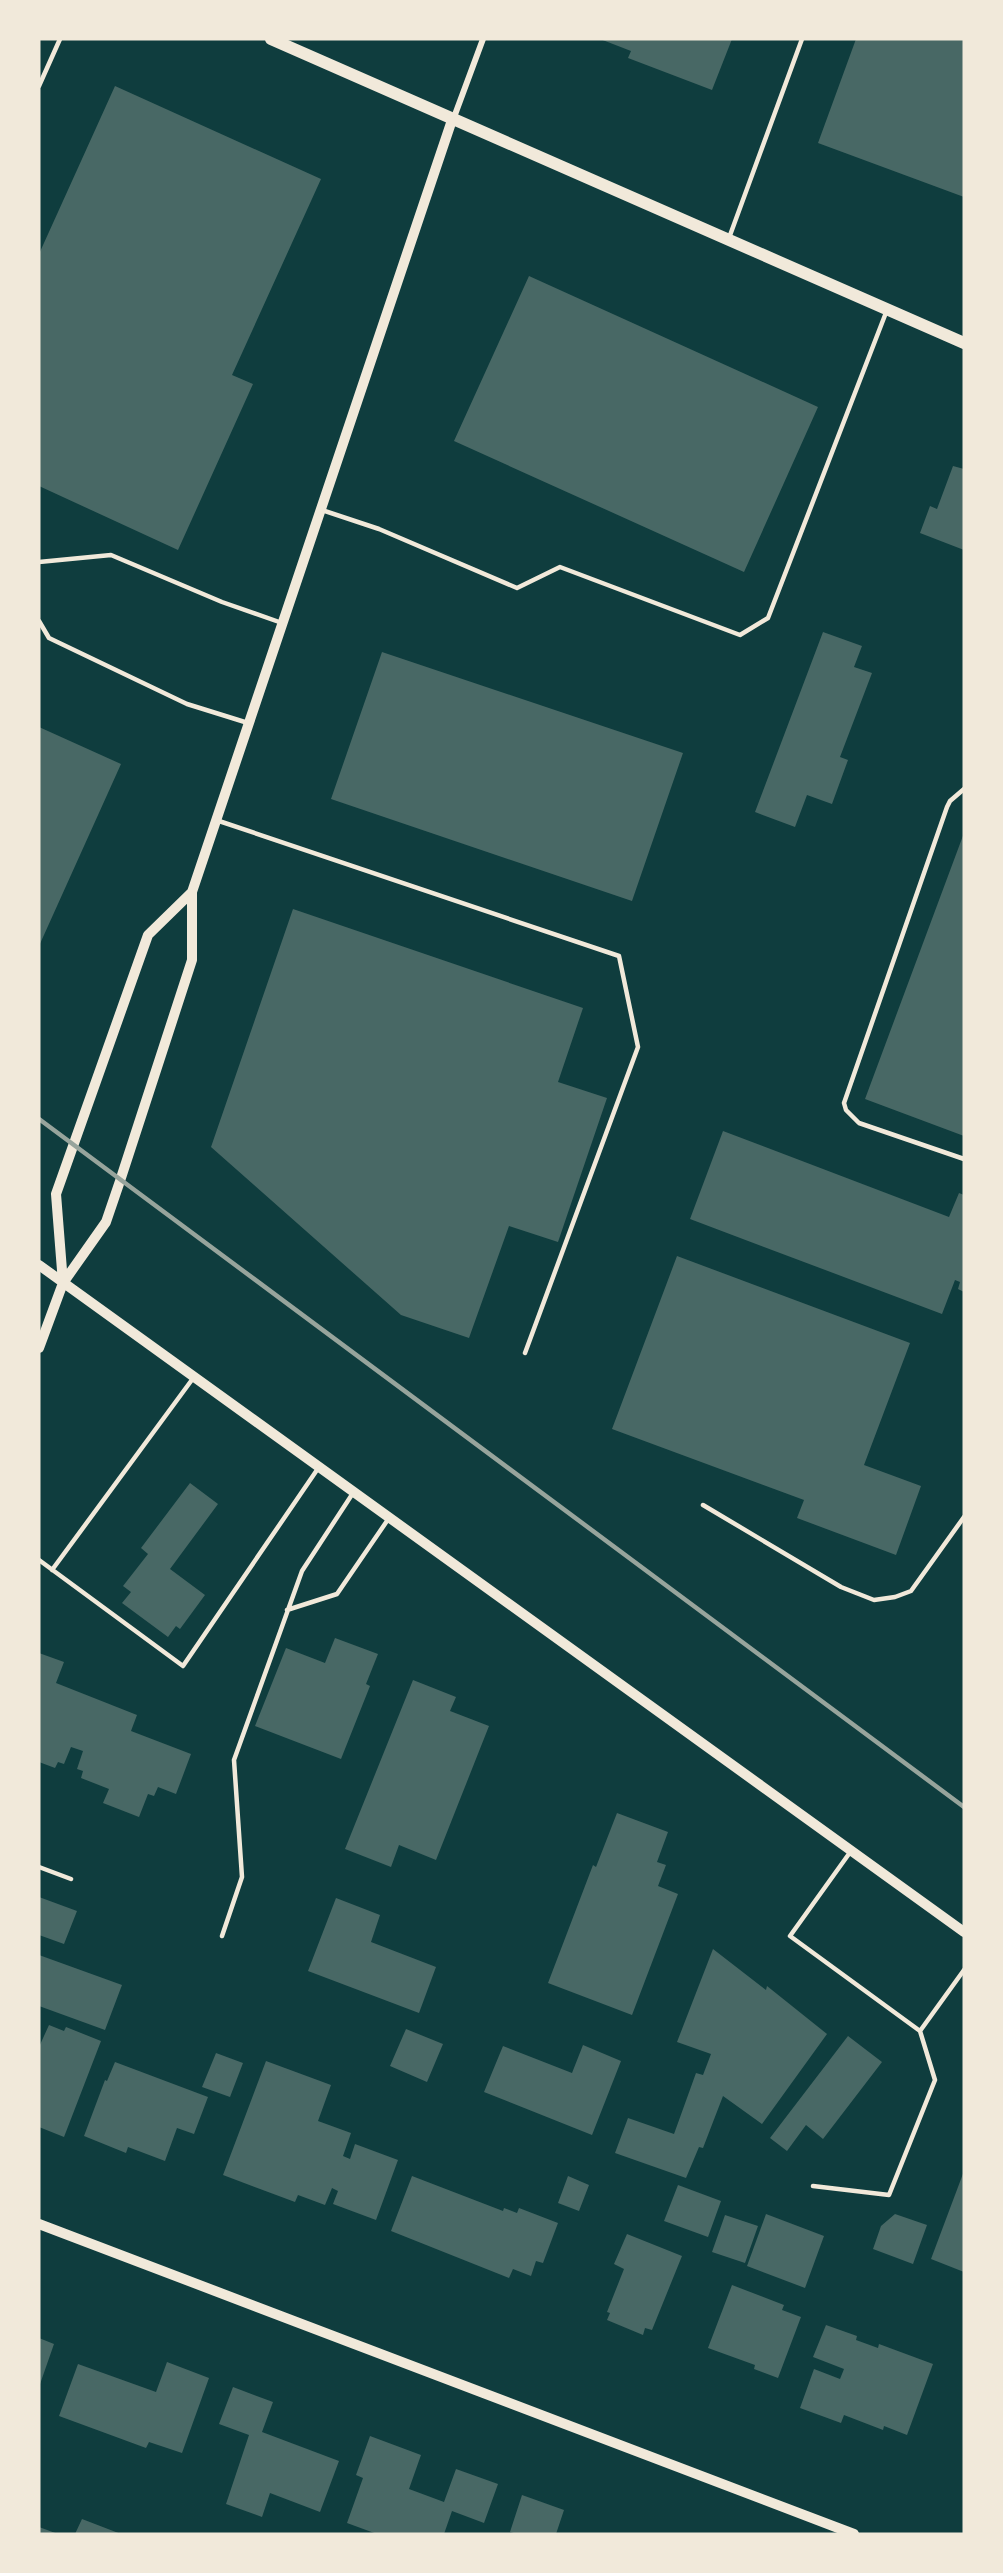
<svg xmlns="http://www.w3.org/2000/svg" width="1003" height="2573" font-family="'Source Serif 4',serif">
<style>
.building{fill:#486865}
.lines{fill:none;stroke-linecap:round;stroke-linejoin:round}
.service{stroke:#f1e9da;stroke-width:4.5}
.minor{stroke:#f1e9da;stroke-width:6}
.tertiary{stroke:#f1e9da;stroke-width:10}
.secondary{stroke:#f1e9da;stroke-width:12}
.rail{stroke:#97a49c;stroke-width:4.5}
</style>
<rect width="100%" height="100%" fill="#0f3d3e"/>
<path class="building" d="M600,39H732L712,90L628,58L631,51Z
M856,39H964V197L818,143Z
M115,86L321,179L232,375L253,384L178,550L39,486V254Z
M529,276L818,407L744,572L454,441Z
M953,466L964,469V550L920,533L930,506L937,509Z
M823,632L862,646L854,667L872,673L840,757L848,760L832,804L807,795L795,827L755,812Z
M382,652L683,753L632,901L331,799Z
M39,727L121,764L39,946Z
M964,833V1136L865,1099Z
M293,909L583,1008L558,1082L607,1098L558,1242L509,1226L469,1338L401,1315L211,1147Z
M723,1131L949,1217L959,1193L964,1195V1292L958,1289L960,1282L955,1280L942,1314L690,1219Z
M677,1256L910,1343L864,1465L921,1486L896,1555L797,1518L804,1500L612,1429Z
M190,1483L218,1504L170,1569L205,1595L180,1629L176,1626L168,1637L122,1603L131,1592L123,1586L148,1554L141,1548Z
M335,1638L378,1654L366,1684L370,1686L341,1759L255,1726L286,1648L325,1663Z
M39,1653L64,1662L56,1683L137,1715L131,1731L191,1754L176,1794L158,1787L154,1796L148,1794L139,1817L103,1803L109,1789L81,1778L83,1771L77,1769L83,1751L71,1747L64,1764L58,1762L55,1768L39,1762Z
M413,1680L456,1697L450,1711L489,1726L436,1860L399,1845L391,1867L345,1849Z
M617,1813L668,1832L657,1862L666,1865L658,1886L678,1894L632,2015L548,1983L593,1865L596,1867Z
M39,1897L77,1911L64,1944L39,1935Z
M336,1898L380,1915L371,1942L436,1967L419,2013L308,1971Z
M713,1949L766,1990L767,1986L827,2034L762,2124L723,2096L703,2148L699,2147L686,2178L615,2153L628,2118L674,2134L696,2073L703,2075L711,2054L677,2042Z
M39,1955L122,1985L105,2030L39,2006Z
M49,2025L64,2031L66,2027L101,2041L64,2137L39,2127V2047Z
M406,2029L443,2044L427,2082L390,2066Z
M848,2036L882,2062L823,2139L806,2125L787,2151L770,2138Z
M583,2045L621,2061L592,2135L484,2092L503,2046L572,2073Z
M216,2053L243,2063L230,2097L202,2087Z
M266,2061L331,2085L318,2121L351,2133L343,2156L350,2159L355,2144L398,2160L376,2220L333,2204L338,2191L332,2188L325,2205L298,2195L295,2202L223,2175Z
M115,2062L208,2097L194,2134L177,2128L165,2161L128,2147L126,2153L84,2136L105,2080L107,2081Z
M964,2171V2272L931,2259Z
M412,2176L503,2211L504,2208L517,2213L519,2208L558,2223L543,2263L536,2261L531,2276L513,2269L509,2278L391,2231Z
M568,2176L589,2185L579,2211L558,2203Z
M678,2185L721,2201L708,2237L664,2221Z
M766,2214L824,2236L805,2288L747,2266Z
M895,2214L927,2225L913,2264L873,2249L881,2226Z
M725,2215L758,2226L745,2263L712,2252Z
M627,2234L682,2256L652,2330L645,2328L643,2335L607,2320L610,2313L607,2312L624,2269L614,2264Z
M732,2285L784,2305L782,2310L801,2317L778,2378L754,2369L755,2365L708,2348Z
M826,2325L857,2336L856,2340L878,2348L879,2344L933,2364L907,2435L884,2426L883,2430L844,2415L841,2423L800,2408L814,2369L840,2379L844,2369L813,2357Z
M39,2338L54,2344L39,2387Z
M167,2362L209,2378L182,2453L149,2442L146,2448L59,2416L78,2364L156,2392Z
M233,2387L273,2402L262,2432L339,2461L320,2512L270,2493L262,2517L226,2504L249,2435L219,2424Z
M370,2436L421,2455L409,2489L444,2502L456,2469L498,2484L484,2523L452,2511L444,2534H377L347,2523L363,2478L356,2475Z
M522,2495L564,2510L556,2534H517L510,2532Z
M82,2519L121,2534H75Z
M39,2527L58,2534H39Z"/>
<g class="lines">
<path class="service" d="M39,86L60,39
M729,238L802,39
M322,510L379,529L517,588L560,567L740,635L768,618L887,310
M39,562L111,555L222,602L282,623
M39,621L49,638L187,704L248,723
M964,789L950,801L947,807L844,1103L846,1110L859,1123L964,1159
M216,820L619,956L638,1047L525,1353
M703,1505L841,1587L874,1600L895,1597L911,1591L964,1517
M39,1560L183,1666L319,1467
M52,1570L194,1377
M287,1610L337,1594L389,1518
M851,1851L790,1936L920,2031L964,1970
M39,1867L71,1879
M222,1936L242,1877L234,1760L302,1571L353,1493
M813,2186L889,2195L935,2080L920,2031"/>
<path class="minor" d="M453,120L483,39"/>
<path class="tertiary" d="M39,1265L964,1932
M63,1283L56,1194L148,935L192,892
M39,1348L63,1283L106,1222L120,1181L192,960V892L452,120
M39,2224L854,2534"/>
<path class="secondary" d="M271,39L964,343"/>
<path class="rail" d="M39,1119L964,1807"/>
</g>
<rect width="1003" height="2573" fill="none" stroke="#f1e9da" stroke-width="81"/>
</svg>
